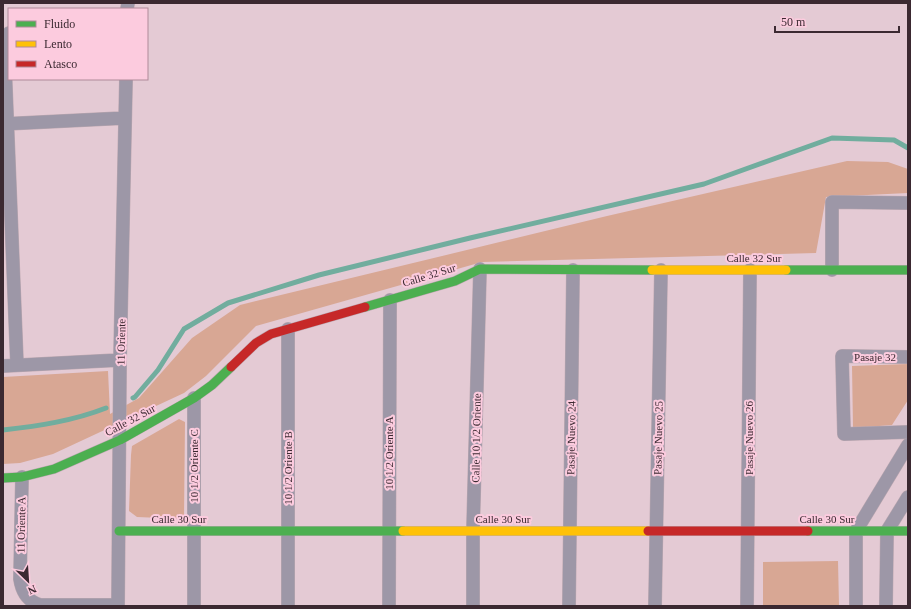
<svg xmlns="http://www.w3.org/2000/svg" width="911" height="609" font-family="Georgia,serif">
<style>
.green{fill:#d8a794}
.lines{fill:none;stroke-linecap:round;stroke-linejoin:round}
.stream{stroke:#71ad9e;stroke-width:5}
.street-casing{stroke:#bca8b1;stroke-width:14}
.fast-casing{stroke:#bca8b1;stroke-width:10}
.slow-casing{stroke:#bca8b1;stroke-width:10}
.jam-casing{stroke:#bca8b1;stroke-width:10}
.street{stroke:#9d97a7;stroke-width:13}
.fast{stroke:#4caf50;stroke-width:9}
.slow{stroke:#ffc107;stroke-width:9}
.jam{stroke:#c62828;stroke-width:9}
.labels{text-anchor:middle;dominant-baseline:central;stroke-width:4;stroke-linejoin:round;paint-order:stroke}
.street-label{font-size:11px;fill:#3b2931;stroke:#fccbde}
</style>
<rect width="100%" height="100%" fill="#e4cad4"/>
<path class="green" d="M847,161L888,162L908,169V193L826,197L816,253L482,262L256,326L206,376L184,393L53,454L20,463L3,464V377L108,371L110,414L139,398L192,338L240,305L607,216Z
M908,364V400L892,425L853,428L852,366Z
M179,419L185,422L184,519L137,517L129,511L131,455L132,446Z
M838,561L839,606H763V562Z"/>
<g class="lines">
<path class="stream" d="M133,398L135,397L158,370L184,329L228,303L319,275L470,238L704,184L832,138L894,140L908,148
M3,430C38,426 73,421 106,408"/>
<defs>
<path id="street" d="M127,9L128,3
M9,33L4,41L17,365
M3,124L125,118
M832,270V202L908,203
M288,329V606
M908,357L842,356L844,434L908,432
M3,366L120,360
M22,477L20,579C22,592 27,601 40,605H118
M118,606L120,360L126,79
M194,606V398
M389,606L390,300
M473,606V531L480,269
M569,606L573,270
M655,606L661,270
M747,606L750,270
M856,606V531L908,445
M886,606L887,531L908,497"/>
<path id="fast" d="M786,270H908
M365,307L455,281L480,269L652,270
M3,478L22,477L54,469L120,440L194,398L212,385L231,367
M119,531H403
M808,531H908"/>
<path id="slow" d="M652,270H786
M403,531H648"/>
<path id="jam" d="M231,367L256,343L271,334L365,307
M648,531H808"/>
</defs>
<use href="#street" class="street-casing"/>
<use href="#fast" class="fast-casing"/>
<use href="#slow" class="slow-casing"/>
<use href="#jam" class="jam-casing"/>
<use href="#street" class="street"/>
<use href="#fast" class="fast"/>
<use href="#slow" class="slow"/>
<use href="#jam" class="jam"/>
</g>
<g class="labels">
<g class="street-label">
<text x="754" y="258">Calle 32 Sur</text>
<text transform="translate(429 275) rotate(-17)">Calle 32 Sur</text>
<text transform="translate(121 342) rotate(-89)">11 Oriente</text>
<text x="875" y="357">Pasaje 32</text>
<text transform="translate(130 420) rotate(-28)">Calle 32 Sur</text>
<text transform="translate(476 438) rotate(-89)">Calle 10 1/2 Oriente</text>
<text transform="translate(571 438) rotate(-89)">Pasaje Nuevo 24</text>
<text transform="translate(658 438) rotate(-89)">Pasaje Nuevo 25</text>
<text transform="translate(749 438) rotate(-90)">Pasaje Nuevo 26</text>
<text transform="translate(389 453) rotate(-90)">10 1/2 Oriente A</text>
<text transform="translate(194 466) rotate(-90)">10 1/2 Oriente C</text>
<text transform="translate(288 468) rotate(-90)">10 1/2 Oriente B</text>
<text x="179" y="519">Calle 30 Sur</text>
<text x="503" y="519">Calle 30 Sur</text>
<text x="827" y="519">Calle 30 Sur</text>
<text transform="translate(21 525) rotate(-89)">11 Oriente A</text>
</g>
</g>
<rect width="911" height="609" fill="none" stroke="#3b2931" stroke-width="8"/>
<rect x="8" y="8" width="140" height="72" fill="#fccbde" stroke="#af8a99"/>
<rect x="16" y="21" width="20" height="6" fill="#4caf50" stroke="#af8a99"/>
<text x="44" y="28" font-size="12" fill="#3b2931">Fluido</text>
<rect x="16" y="41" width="20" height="6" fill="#ffc107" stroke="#af8a99"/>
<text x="44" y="48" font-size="12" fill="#3b2931">Lento</text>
<rect x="16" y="61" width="20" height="6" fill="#c62828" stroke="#af8a99"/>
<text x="44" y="68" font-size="12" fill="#3b2931">Atasco</text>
<g transform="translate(28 581) rotate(155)" stroke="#fccbde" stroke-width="3" paint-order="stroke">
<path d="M0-3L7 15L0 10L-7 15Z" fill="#3b2931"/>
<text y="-6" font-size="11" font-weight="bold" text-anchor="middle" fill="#3b2931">N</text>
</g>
<path d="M775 26v6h124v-6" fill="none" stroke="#3b2931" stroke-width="2"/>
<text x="781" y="26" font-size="12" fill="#3b2931" stroke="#fccbde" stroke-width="3" paint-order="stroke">50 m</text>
</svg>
